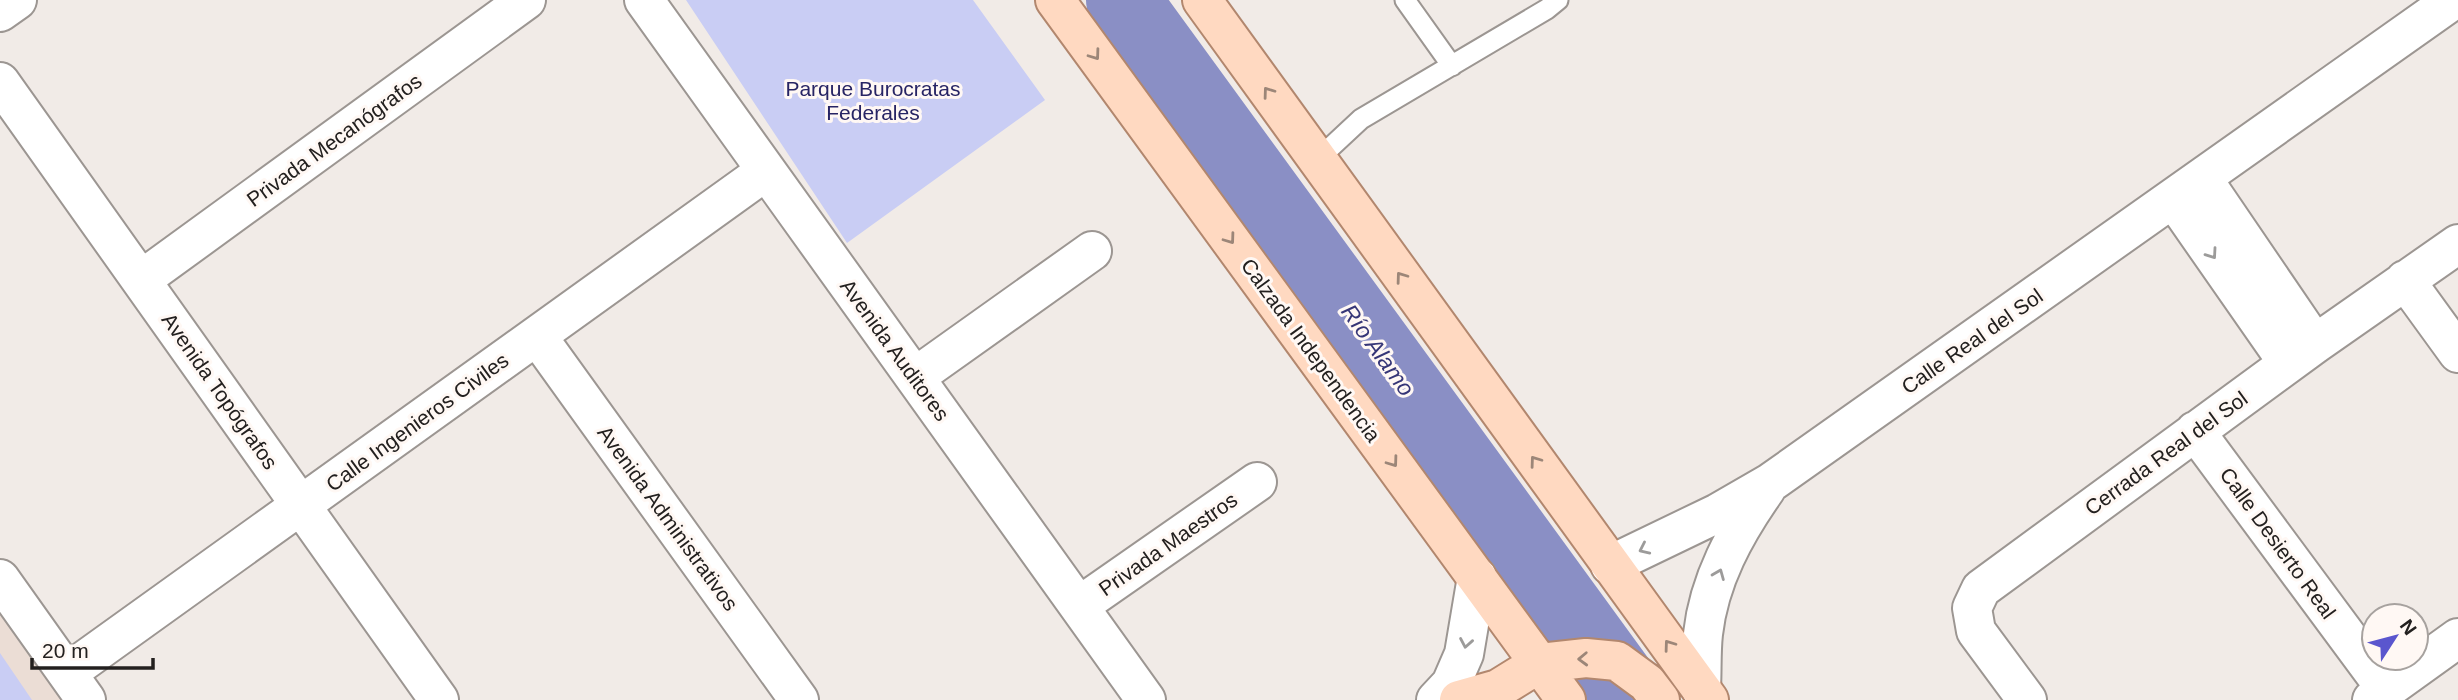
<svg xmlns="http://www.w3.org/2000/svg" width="2458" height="700" font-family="Helvetica,sans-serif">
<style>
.built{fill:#ebddd5}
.green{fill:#c9cdf4}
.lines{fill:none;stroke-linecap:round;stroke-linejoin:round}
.river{stroke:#8a8fc5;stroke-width:74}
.service-casing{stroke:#9c9692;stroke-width:23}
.minor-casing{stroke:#9c9692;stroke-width:42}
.primary-casing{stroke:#b2876e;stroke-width:42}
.service{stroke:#fff;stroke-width:19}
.minor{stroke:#fff;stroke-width:38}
.primary{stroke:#ffd9c1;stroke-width:38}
.oneway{stroke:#9c8678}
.oneway2{stroke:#9c9b9a}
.labels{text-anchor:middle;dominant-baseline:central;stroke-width:6;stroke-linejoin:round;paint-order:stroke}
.park-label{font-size:21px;fill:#272464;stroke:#fff8f4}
.street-label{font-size:21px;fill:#23201f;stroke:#fff8f4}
.water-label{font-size:23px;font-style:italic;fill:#363677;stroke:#fff8f4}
</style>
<rect width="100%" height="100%" fill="#f1ebe7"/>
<path class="built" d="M0,579L87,700H0Z"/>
<path class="green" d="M686,0H973L1045,100L847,243Z
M0,653L32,700H0Z"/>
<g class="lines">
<path class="river" d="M1123,0L1633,700"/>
<defs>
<path id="service" d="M1405,0L1452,66
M1317,160L1361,119L1547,9L1558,0"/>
<path id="minor" d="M644,0L1146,700
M0,12L17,0
M0,82L439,700
M2202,178L2315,344
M2173,198L2288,363
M141,280L526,0
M2405,280L2458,353
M537,336L799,700
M915,377L1092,251
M2195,431L2386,689
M1610,565L1718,513L1770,483L2453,0
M0,579L86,700
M1079,606L1257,482
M67,673L766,171
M1701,689C1702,671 1701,652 1703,634C1709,580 1735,533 1766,489
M1436,700L1451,684L1464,654L1477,577
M2027,700L1976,631L1972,608L1981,589L2315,344L2458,244
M2372,700L2458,638"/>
<path id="primary" d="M1055,0L1566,700
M1202,0L1709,700
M1459,700L1498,689L1540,663L1586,658L1617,661L1647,683L1660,700"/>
</defs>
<use href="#service" class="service-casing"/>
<use href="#minor" class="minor-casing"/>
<use href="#primary" class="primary-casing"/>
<use href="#service" class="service"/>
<use href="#minor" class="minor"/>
<use href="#primary" class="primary"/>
</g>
<defs><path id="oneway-chevron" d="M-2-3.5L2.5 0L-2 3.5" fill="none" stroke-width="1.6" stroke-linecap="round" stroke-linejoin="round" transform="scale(1.75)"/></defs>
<g class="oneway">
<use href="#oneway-chevron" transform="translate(1095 55) rotate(54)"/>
<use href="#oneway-chevron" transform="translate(1268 92) rotate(-126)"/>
<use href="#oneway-chevron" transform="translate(1230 239) rotate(54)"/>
<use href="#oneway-chevron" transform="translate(1401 277) rotate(-126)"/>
<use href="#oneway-chevron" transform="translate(1535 461) rotate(-126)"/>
<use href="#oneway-chevron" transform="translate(1393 462) rotate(54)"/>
<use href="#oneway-chevron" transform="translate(1669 645) rotate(-126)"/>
<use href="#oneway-chevron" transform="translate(1583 659) rotate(178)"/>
</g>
<g class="oneway2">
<use href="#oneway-chevron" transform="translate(2212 254) rotate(55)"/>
<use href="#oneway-chevron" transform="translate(1644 549) rotate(155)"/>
<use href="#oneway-chevron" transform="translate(1719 574) rotate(-68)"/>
<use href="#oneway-chevron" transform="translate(1466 643) rotate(100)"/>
</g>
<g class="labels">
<g class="park-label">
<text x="873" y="88">Parque Burocratas<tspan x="873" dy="24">Federales</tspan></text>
</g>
<g class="street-label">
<text transform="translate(334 140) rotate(-36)">Privada Mecanógrafos</text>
<text transform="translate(1972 341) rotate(-35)">Calle Real del Sol</text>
<text transform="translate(895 350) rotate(54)">Avenida Auditores</text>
<text transform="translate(1311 350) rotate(54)">Calzada Independencia</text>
<text transform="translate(220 391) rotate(55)">Avenida Topógrafos</text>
<text transform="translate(417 422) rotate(-36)">Calle Ingenieros Civiles</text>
<text transform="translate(2166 453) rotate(-36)">Cerrada Real del Sol</text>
<text transform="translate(668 518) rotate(54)">Avenida Administrativos</text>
<text transform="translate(2278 543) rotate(54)">Calle Desierto Real</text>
<text transform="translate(1168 544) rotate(-35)">Privada Maestros</text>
</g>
<g class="water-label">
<text transform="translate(1378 350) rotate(54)">Río Alamo</text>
</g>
</g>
<g transform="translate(2395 637) rotate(54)"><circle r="33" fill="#fff8f4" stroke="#a7a29f" stroke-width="2"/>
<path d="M0-5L12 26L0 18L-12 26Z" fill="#5a56ce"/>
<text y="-10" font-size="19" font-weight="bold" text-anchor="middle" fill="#23201f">N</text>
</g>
<path d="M32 658v10h121v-10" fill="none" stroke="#23201f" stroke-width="3.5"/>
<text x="42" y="658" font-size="21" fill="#23201f" stroke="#fff8f4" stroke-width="5" paint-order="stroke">20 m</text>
</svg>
